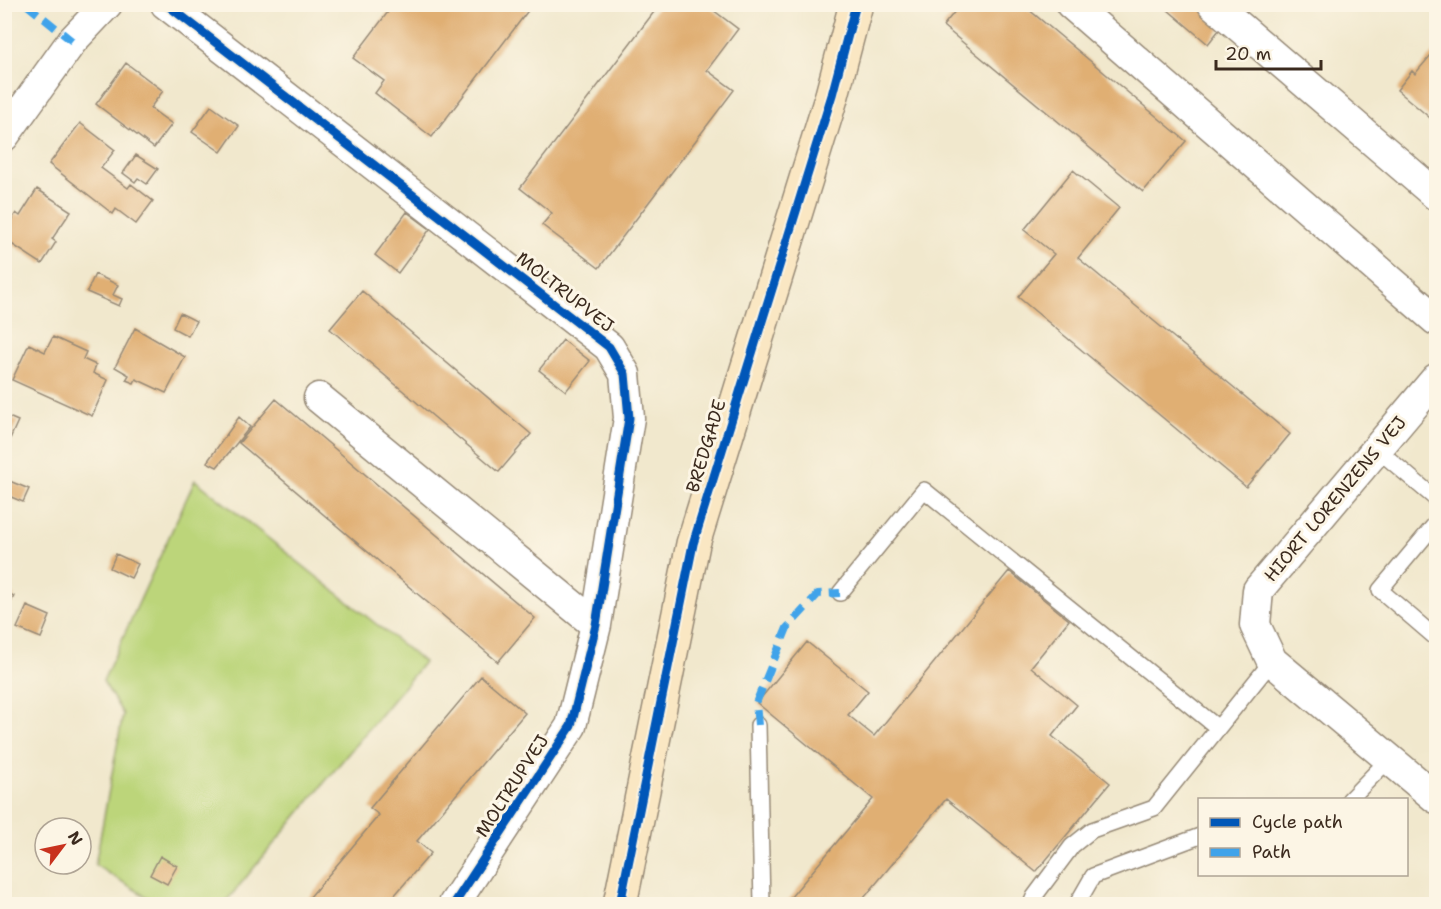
<svg xmlns="http://www.w3.org/2000/svg" width="1441" height="909" font-family="'Shantell Sans',sans-serif">
<style>
.green{fill:#bcd57a;stroke:#7c804c;stroke-width:1.5}
.building{fill:#e0af73}
.lines{fill:none;stroke-linecap:round;stroke-linejoin:round}
.lane-casing{stroke:#968976;stroke-width:18}
.street-casing{stroke:#968976;stroke-width:33}
.secondary-casing{stroke:#968976;stroke-width:36}
.lane{stroke:#fff;stroke-width:15}
.street{stroke:#fff;stroke-width:30}
.secondary{stroke:#fae7c3;stroke-width:33}
.quiet{stroke:#3fa3ea;stroke-width:8;stroke-dasharray:15 8;stroke-linecap:butt}
.cycleway-casing{stroke:#fcf5e5;stroke-width:13}
.cycleway{stroke:#0057b8;stroke-width:9}
.labels{text-anchor:middle;dominant-baseline:central;stroke-width:6;stroke-linejoin:round;paint-order:stroke}
.street-label{font-size:18px;fill:#3b2a1e;stroke:#fcf5e5}
</style>
<rect width="100%" height="100%" fill="#fcf5e5"/>
<filter id="ink" filterUnits="userSpaceOnUse"><feTurbulence type="fractalNoise" baseFrequency=".0167" numOctaves="2"/><feDisplacementMap in="SourceGraphic" scale="12" xChannelSelector="R" yChannelSelector="G"/><feConvolveMatrix kernelMatrix="1 2 1 2 8 2 1 2 1" color-interpolation-filters="sRGB"/></filter>
<filter id="wash" filterUnits="userSpaceOnUse"><feTurbulence type="fractalNoise" baseFrequency=".008" numOctaves="4" result="noise"/><feDisplacementMap in="SourceGraphic" scale="24" xChannelSelector="R" yChannelSelector="G"/><feGaussianBlur stdDeviation="1.35" result="paint"/><feColorMatrix in="noise" values="0 0 0 0 0 0 0 0 0 0 0 0 0 0 0 0 0 1.4 0 .05"/><feComposite in="paint" operator="in"/></filter>
<g filter="url(#wash)">
<rect width="100%" height="100%" fill="#f1e8cd"/>
<path class="green" d="M195,480L424,662L224,904H158L95,865L123,714L103,681Z"/>
<g id="blocks">
<path class="building" d="M394,4H533L432,137L375,93L384,81L353,58Z
M660,4H705L738,29L707,70L734,90L599,268L542,225L552,213L520,188Z
M961,4H1022L1186,141L1143,192L943,26Z
M1161,4H1199L1223,25L1208,44Z
M1436,49V123L1397,90L1412,71L1415,74Z
M126,63L163,91L150,108L172,124L154,148L96,104Z
M211,106L239,126L221,152L192,132Z
M80,123L115,150L101,168L128,188L131,184L153,201L136,224L116,209L113,214L49,164Z
M136,155L158,169L147,184L138,178L135,182L123,173Z
M1073,170L1119,208L1078,258L1290,434L1246,487L1018,297L1054,254L1024,230Z
M37,189L71,211L52,239L56,242L42,264L4,239V231L16,213L20,216Z
M407,212L430,229L398,273L375,255Z
M95,274L118,285L113,295L122,299L119,306L87,292Z
M362,291L531,434L499,472L330,329Z
M180,313L196,321L188,336L173,328Z
M135,328L185,357L166,393L136,379L134,383L126,380L129,375L115,367Z
M53,337L86,352L83,359L96,365L93,373L108,380L92,416L12,380L29,344L45,352Z
M563,340L590,361L566,391L539,370Z
M276,399L535,618L498,662L239,443Z
M4,415L18,421L4,452Z
M239,417L250,427L217,467L207,462Z
M7,480L29,489L23,502L4,494Z
M116,554L138,564L131,578L110,568Z
M1009,571L1069,620L1031,667L1077,705L1052,736L1110,783L1036,872L946,799L859,904H785L873,799L757,703L807,642L868,691L848,715L874,736Z
M4,591L14,596L4,617Z
M27,606L50,616L41,638L17,628Z
M481,676L525,713L417,841L431,853L387,904H304L379,815L370,808Z
M160,856L177,866L167,884L150,875Z"/>
</g>
</g>
<g filter="url(#ink)">
<use href="#blocks" fill-opacity="0" stroke="#968976" stroke-width="1.5"/>
<g class="lines">
<defs>
<path id="lane" d="M1377,449L1436,499
M1436,523L1380,590L1436,638
M840,593L924,490L1218,728
M758,725L762,904
M1349,800L1389,759
M1031,904L1034,897L1072,846L1092,830L1154,808L1272,661
M1077,904L1093,876L1200,836"/>
<path id="street" d="M166,4L609,347L625,374L629,418L596,625L571,726L454,904
M1071,4L1436,320
M1213,4L1436,195
M4,136L72,41L107,4
M1436,379L1258,590L1255,625L1272,661L1436,798
M319,398L596,625"/>
<path id="secondary" d="M620,904L693,544L832,95L856,4"/>
</defs>
<use href="#lane" class="lane-casing"/>
<use href="#street" class="street-casing"/>
<use href="#secondary" class="secondary-casing"/>
<use href="#lane" class="lane"/>
<use href="#street" class="street"/>
<use href="#secondary" class="secondary"/>
<path class="quiet" d="M26,4L72,41
M758,725L756,703L787,628L818,594L840,593"/>
<defs>
<path id="cycleway" d="M166,4L609,347L625,374L629,418L596,625L571,726L454,904
M620,904L693,544L832,95L856,4"/>
</defs>
<use href="#cycleway" class="cycleway-casing"/>
<use href="#cycleway" class="cycleway"/>
</g>
</g>
<g class="labels">
<g class="street-label">
<text transform="translate(565 292) rotate(38)">MOLTRUPVEJ</text>
<text transform="translate(706 446) rotate(-73)">BREDGADE</text>
<text transform="translate(1335 499) rotate(-50)">HIORT LORENZENS VEJ</text>
<text transform="translate(512 786) rotate(-57)">MOLTRUPVEJ</text>
</g>
</g>
<rect width="1441" height="909" fill="none" stroke="#fcf5e5" stroke-width="24"/>
<rect x="1198" y="798" width="210" height="78" fill="#fcf5e5" stroke="#afa495" stroke-width="1.5"/>
<rect x="1210" y="818" width="30" height="9" fill="#0057b8" stroke="#afa495" stroke-width="1.5"/>
<text x="1252" y="828" font-size="18" fill="#3b2a1e">Cycle path</text>
<rect x="1210" y="848" width="30" height="9" fill="#3fa3ea" stroke="#afa495" stroke-width="1.5"/>
<text x="1252" y="858" font-size="18" fill="#3b2a1e">Path</text>
<g transform="translate(63 846) rotate(58)"><circle r="28" fill="#fcf5e5" stroke="#afa495" stroke-width="1.5"/>
<path d="M0-4.5L10 22L0 15L-10 22Z" fill="#c8321e"/>
<text y="-9" font-size="16" font-weight="bold" text-anchor="middle" fill="#3b2a1e">N</text>
</g>
<path d="M1216 60v9h105v-9" fill="none" stroke="#3b2a1e" stroke-width="3"/>
<text x="1225" y="60" font-size="18" fill="#3b2a1e" stroke="#fcf5e5" stroke-width="4.5" paint-order="stroke">20 m</text>
</svg>
